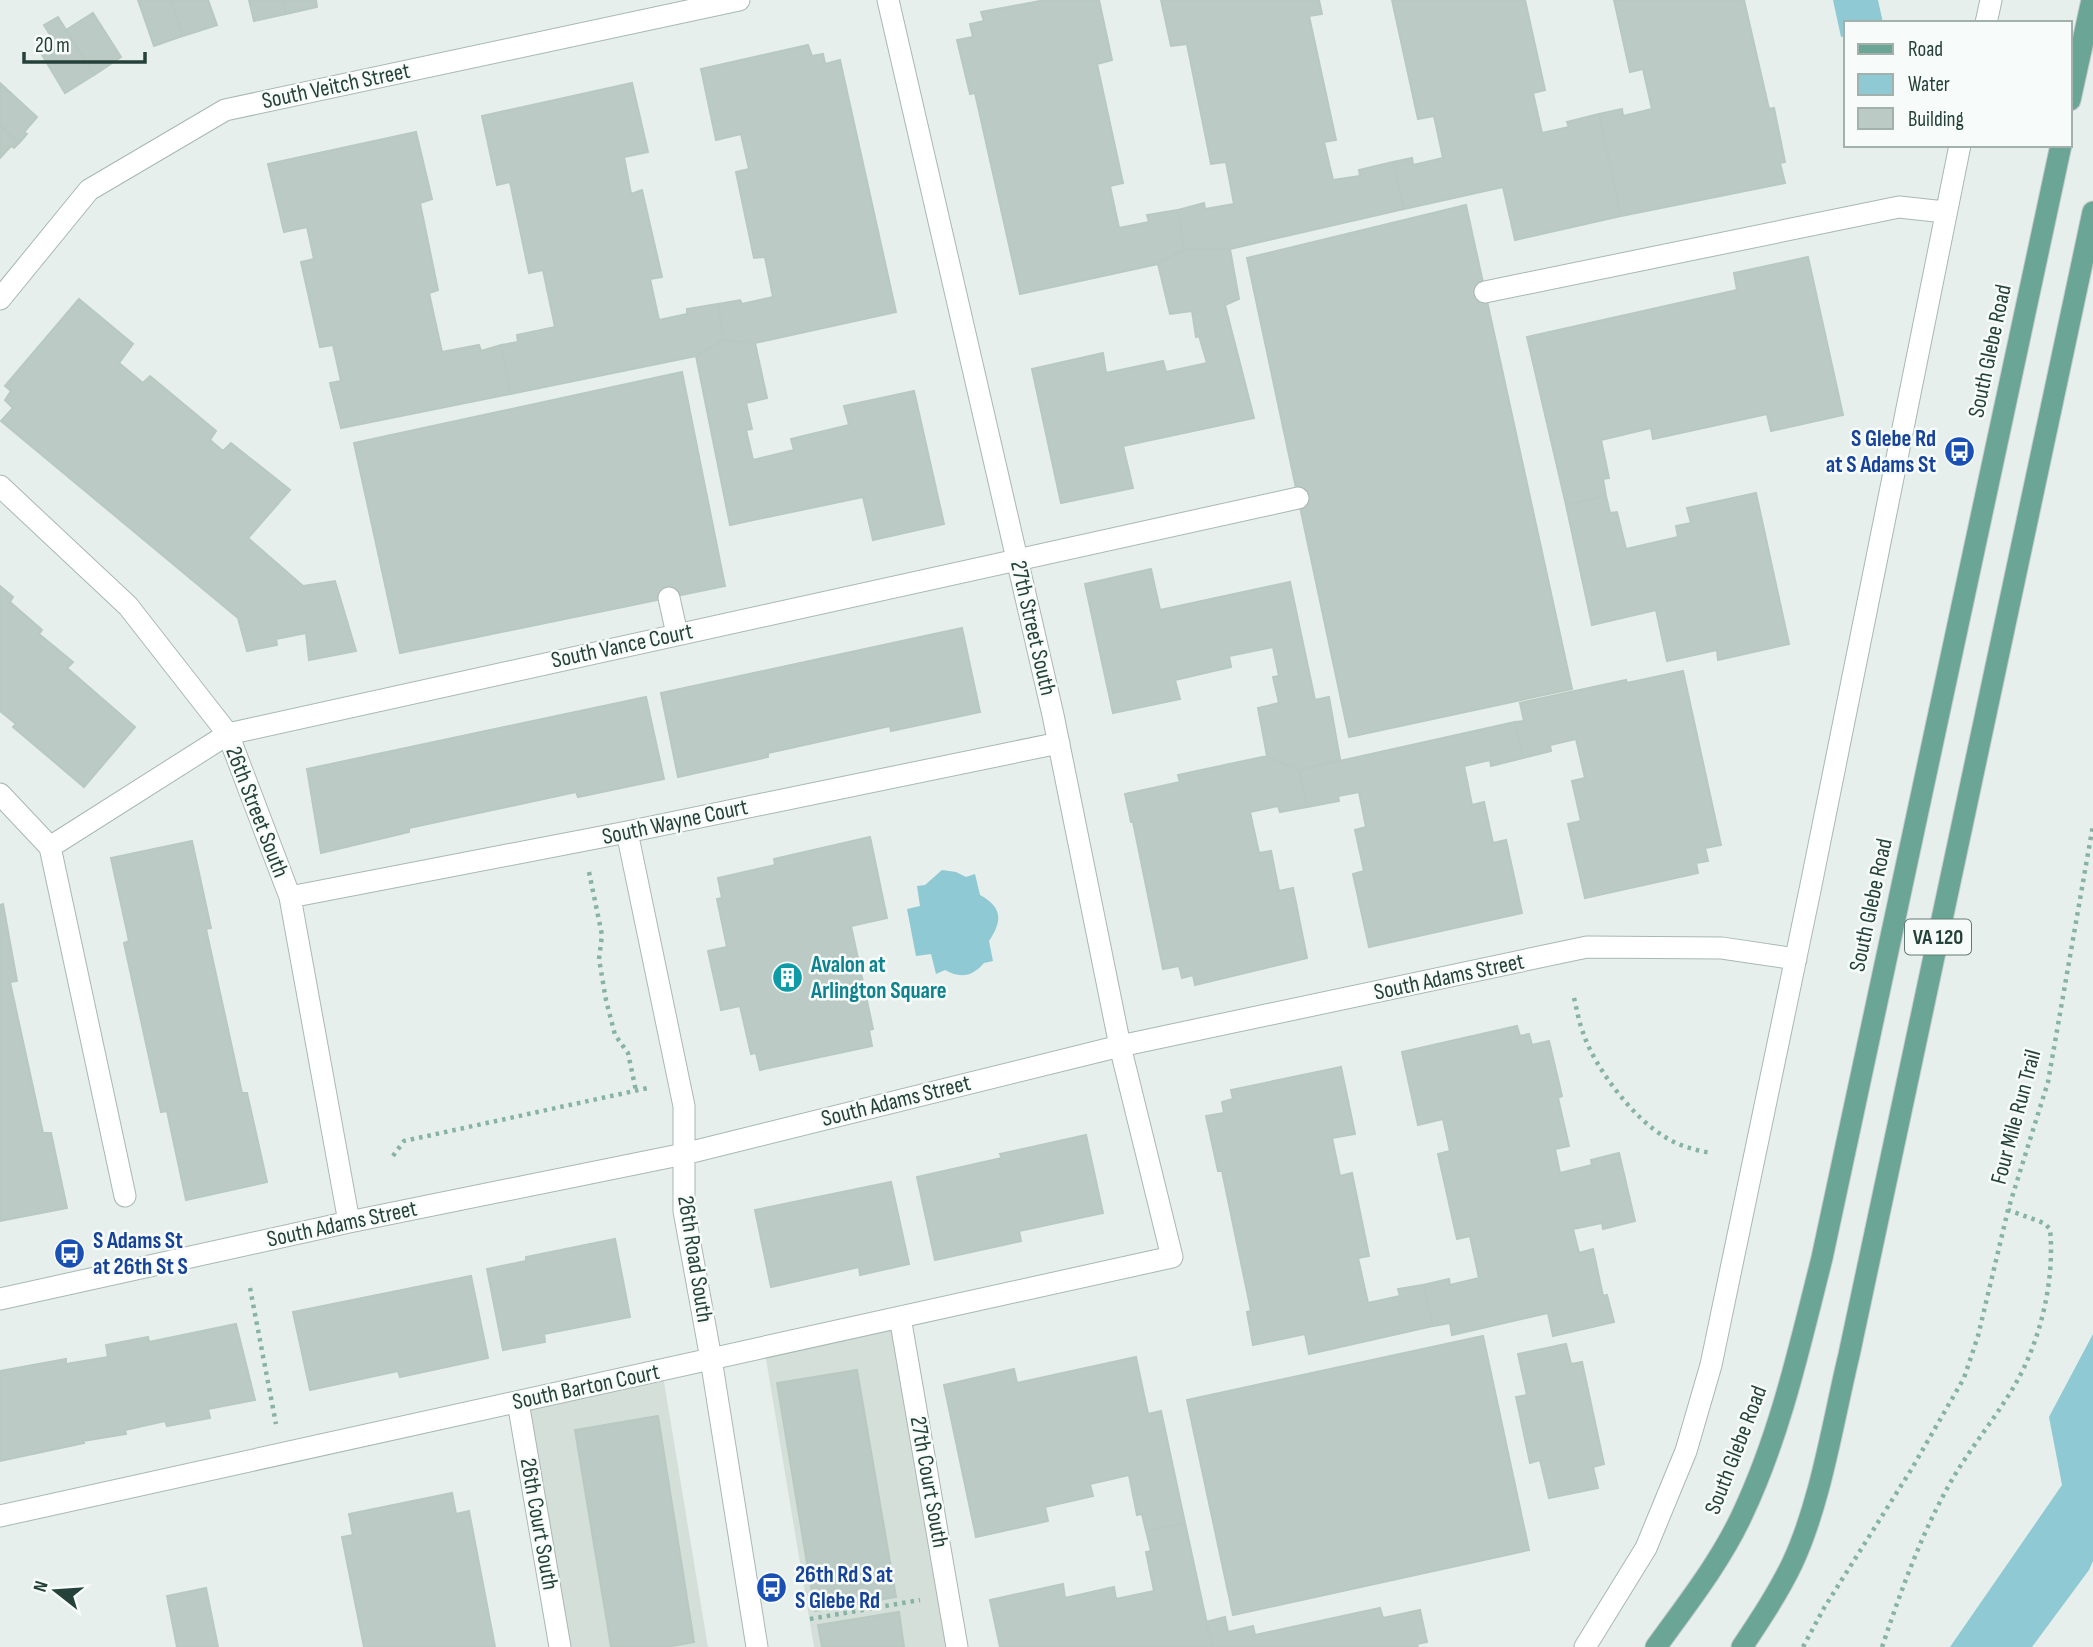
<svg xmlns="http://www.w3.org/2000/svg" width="2093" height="1647" font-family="'Sofia Sans Condensed',sans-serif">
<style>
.built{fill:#d4dfda}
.water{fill:#8ec9d4}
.building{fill:#bbcac4;stroke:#b8c9c2;stroke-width:2}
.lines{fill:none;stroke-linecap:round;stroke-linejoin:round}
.minor-casing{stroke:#a8b8b2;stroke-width:23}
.major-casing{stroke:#c2cac8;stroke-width:23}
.path{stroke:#86b3a5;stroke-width:4.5;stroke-dasharray:3.5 5;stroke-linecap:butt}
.minor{stroke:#fff;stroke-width:21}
.major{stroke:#6aa596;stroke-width:21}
.labels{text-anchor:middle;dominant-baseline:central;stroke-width:5;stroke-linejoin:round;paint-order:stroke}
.shield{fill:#f7fbf9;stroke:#637a73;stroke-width:2}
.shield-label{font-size:21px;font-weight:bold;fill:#24423a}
.street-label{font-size:23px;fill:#24423a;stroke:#f7fbf9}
.transit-label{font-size:23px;font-weight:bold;fill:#164399;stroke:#f7fbf9;text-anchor:start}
.culture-label{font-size:23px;font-weight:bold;fill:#0d838f;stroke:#f7fbf9;text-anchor:start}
</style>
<rect width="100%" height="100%" fill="#e6efeb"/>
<path class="built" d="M900,1317L957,1647H814L764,1347Z
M662,1370L708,1647H560L518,1402Z"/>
<path class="water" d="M1833,0H1878L1883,23H1846V36L1841,37Z
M942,870L956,872L966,877L975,874L980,895C1002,907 1003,920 989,941L993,961L984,963C973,976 961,979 945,970L936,974L931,954L916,956L907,909L920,906L917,886L925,885Z
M2093,1334V1561L2089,1570L2032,1647H1950L2062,1485L2049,1417Z"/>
<path class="building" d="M138,0H171L183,36L154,46Z
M171,0H208L217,25L183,36Z
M249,0H283L286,14L254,21Z
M283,0H316L317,7L286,14Z
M1045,0H1099L1112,60L1097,64L1123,183L1110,186L1119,228L1149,222L1147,215L1178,210L1184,249L1158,264L1020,294L975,93L970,94L957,40L973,37L970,24L984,21L981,12Z
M1161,0H1319L1322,14L1309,16L1336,140L1324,142L1333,180L1360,176L1359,170L1393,162L1404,209L1230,249H1184L1178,210L1204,203L1205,209L1234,204L1226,162L1211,164L1187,44L1171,46Z
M1392,0H1525L1545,90L1533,93L1542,133L1569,127L1567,122L1599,114L1621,216L1515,240L1503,187L1404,209L1393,162L1412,158L1413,165L1443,158L1434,116L1418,119Z
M1614,0H1744L1769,109L1774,108L1785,162L1780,163L1785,183L1621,216L1599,114L1622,109L1623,116L1652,109L1643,69L1630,72Z
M93,13L121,57L94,75L66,30Z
M58,17L94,75L65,93L38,48L52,38L44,25Z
M808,45L812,56L823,54L825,64L840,60L896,312L755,343L723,340L718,304L740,300L742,304L773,297L765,257L754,258L736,172L749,169L741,134L716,140L701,69Z
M0,83L37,117L24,132L27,134L19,143L0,125Z
M632,83L648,152L624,157L631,194L642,190L662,277L650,279L659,320L687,314V309L718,304L723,340L696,356L510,394L501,345L518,342L517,335L555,327L543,270L529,273L510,182L497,185L482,116Z
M0,125L19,143L14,148L11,146L0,158Z
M416,132L432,199L420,203L438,290L429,293L442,352L479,345L481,351L501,345L510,394L341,428L330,383L341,381L333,345L320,347L301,262L314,259L307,227L284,232L268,164Z
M1466,205L1572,689L1349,737L1247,258Z
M1184,249H1230L1239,299L1225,305L1254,418L1123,446L1133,488L1061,503L1032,369L1103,353L1106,373L1163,361L1166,372L1207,363L1199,336L1196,337L1192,311L1170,314L1158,264Z
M1808,257L1843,415L1771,431L1767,414L1653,439L1651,428L1601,440L1609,478L1603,479L1606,496L1566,505L1527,337L1737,290L1734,273Z
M79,299L133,344L119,363L143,383L150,376L216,431L210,440L223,451L231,443L290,490L248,538L303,586L335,581L356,651L309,660L306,633L276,639L277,645L247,651L238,618L1,421L13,408L5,400L11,391L5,386Z
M723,340L755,343L767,398L746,403L752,429L746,430L753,460L794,450L791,439L849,425L844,406L914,391L944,524L873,540L863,497L730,525L696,356Z
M682,372L725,586L400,653L354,443Z
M1756,493L1789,644L1718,660L1717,650L1667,661L1656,610L1592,625L1566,505L1606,496L1610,513L1617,512L1626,549L1678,537L1676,526L1691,523L1687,508Z
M1151,569L1160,610L1290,582L1315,700L1329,697L1340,759L1299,770L1267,756L1258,708L1279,703L1273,677L1279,676L1273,647L1229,656L1231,667L1175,680L1180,699L1113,713L1085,584Z
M0,586L13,597L10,602L42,630L39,634L73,662L67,668L135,727L84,787L13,727L16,724L0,711Z
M962,628L980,712L891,731L890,726L768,753V757L678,777L661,693Z
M1683,671L1721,845L1705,848L1708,861L1696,863L1698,873L1585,898L1568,824L1581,821L1572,781L1585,778L1576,739L1550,745L1551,751L1523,758L1515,722L1524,721L1520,703L1626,680L1627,683Z
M646,697L664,779L578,797L576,792L409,828V832L321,853L307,769Z
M1515,722L1523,758L1491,766L1490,760L1464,766L1472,805L1484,802L1493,843L1506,840L1522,913L1369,947L1353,874L1364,871L1355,830L1366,827L1359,792L1338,796L1339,801L1307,807L1299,770Z
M1267,756L1299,770L1307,807L1280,812L1278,806L1250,812L1259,853L1271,851L1279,891L1293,888L1307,958L1195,985L1193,975L1182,978L1179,966L1163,969L1133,822H1131L1125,794L1180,782L1178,775Z
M870,837L887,918L851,926L873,1029L869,1030L872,1046L760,1070L756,1053L751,1054L740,1006L721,1010L708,951L727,947L717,899L722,898L718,878L775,865L774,859Z
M192,841L211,928L206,929L242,1093H247L267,1182L186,1200L167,1111L161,1112L124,943L129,941L111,858Z
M3,904L17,981L10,982L43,1133H51L67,1208L0,1221V905Z
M1517,1026L1520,1036L1529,1034L1532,1045L1549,1041L1562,1096L1558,1098L1569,1146L1555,1149L1560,1173L1592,1165L1591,1160L1619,1153L1635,1221L1603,1229L1602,1223L1573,1229L1579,1253L1593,1249L1603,1296L1607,1295L1614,1322L1553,1336L1548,1313L1452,1335L1450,1323L1433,1326L1423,1285L1449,1279L1450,1285L1479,1278L1470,1236L1457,1239L1438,1154L1450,1151L1443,1119L1418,1125L1402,1052Z
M1341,1067L1355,1134L1332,1138L1340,1176L1352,1173L1369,1256L1358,1258L1368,1303L1400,1296L1398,1289L1423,1285L1433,1326L1309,1354L1305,1334L1253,1345L1247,1312L1251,1311L1222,1171H1218L1206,1116L1224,1113L1222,1102L1233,1099L1231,1090Z
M1086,1135L1103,1213L1019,1231L1021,1241L935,1260L917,1177L1002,1158L1000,1154Z
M891,1182L909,1264L860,1275L859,1267L771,1287L755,1210Z
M615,1239L630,1317L544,1334L545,1342L503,1350L487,1269L526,1261V1257Z
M471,1276L488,1358L400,1377L398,1371L310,1390L293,1312Z
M236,1324L255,1400L208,1409L210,1418L167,1426L165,1421L125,1430L126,1434L83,1441L84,1443L0,1461V1371L66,1359V1364L108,1357L106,1345L148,1337L149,1342Z
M1483,1336L1529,1550L1233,1615L1187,1400Z
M1566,1344L1571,1364L1582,1362L1604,1464L1593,1467L1598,1488L1549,1498L1540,1460L1530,1463L1516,1397L1527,1395L1518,1354Z
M1136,1357L1148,1414L1161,1411L1185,1523L1146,1531L1142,1514L1137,1515L1129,1475L1090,1484L1093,1496L1045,1507L1048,1521L976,1537L944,1385L1014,1369L1017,1383Z
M857,1370L896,1597L815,1611L777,1383Z
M658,1416L694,1642L667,1647H611L575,1430Z
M452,1493L456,1514L469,1511L495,1647H364L342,1537L353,1535L349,1514Z
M1185,1523L1212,1647H1000L990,1600L1063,1584L1065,1598L1114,1587L1116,1599L1154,1591L1146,1552L1151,1551L1146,1531Z
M206,1588L218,1647H177L167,1596Z
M1380,1608L1383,1618L1420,1610L1427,1642L1417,1644L1418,1647H1212L1206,1622L1225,1617L1228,1632L1253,1626L1255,1635Z
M899,1612L904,1647H822L818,1625Z"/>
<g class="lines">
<defs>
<path id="minor" d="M1986,23L1991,0
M1485,292L1899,207L1945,212
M0,299L89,190L225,110L739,0
M0,486L128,606L228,734L290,897L349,1222
M669,598L677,634
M0,794L50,847L125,1196
M627,832L684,1106V1211L711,1359L757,1647
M50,847L228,734L1298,498
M290,897L627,832L1059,743
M0,1299L349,1222L684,1154L1120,1046L1587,947L1722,948L1796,959
M900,1317L957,1647
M518,1402L560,1647
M0,1516L1172,1257L1120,1046L1053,715L888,0
M1585,1647L1646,1548L1686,1451L1711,1365L1810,890L1960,145"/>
<path id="major" d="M2070,100L2092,0
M1656,1647C1687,1604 1721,1561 1743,1513C1781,1432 1800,1345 1822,1258L2061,145
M1742,1647C1760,1620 1778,1593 1792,1564C1821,1502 1833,1421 1849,1355L2093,212"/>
</defs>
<use href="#minor" class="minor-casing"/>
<use href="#major" class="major-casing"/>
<path class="path" d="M589,872L602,935L599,959L606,1000L615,1035L628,1053L636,1091
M1574,998C1577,1010 1579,1023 1584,1035C1595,1068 1634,1119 1665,1137C1679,1146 1695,1150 1711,1153
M393,1156L404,1141L648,1088
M250,1288L276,1424
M810,1619L920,1600
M1803,1647L1824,1608L1911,1470L1964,1378L1978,1336L2008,1210L2048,1082L2093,825
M1882,1647C1901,1591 1920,1537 1949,1485C1969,1449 1996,1418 2016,1383C2041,1339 2055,1279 2050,1229L2044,1223L2008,1210"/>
<use href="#minor" class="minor"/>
<use href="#major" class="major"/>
</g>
<defs>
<symbol id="bus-disc" viewBox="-11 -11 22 22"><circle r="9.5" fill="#1a4fb4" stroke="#f7fbf9"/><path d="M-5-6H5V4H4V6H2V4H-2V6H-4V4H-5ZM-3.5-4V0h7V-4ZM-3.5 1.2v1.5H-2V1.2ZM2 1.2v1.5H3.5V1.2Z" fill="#fff"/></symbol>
<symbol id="building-disc" viewBox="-11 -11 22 22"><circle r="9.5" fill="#0f9aa8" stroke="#f7fbf9"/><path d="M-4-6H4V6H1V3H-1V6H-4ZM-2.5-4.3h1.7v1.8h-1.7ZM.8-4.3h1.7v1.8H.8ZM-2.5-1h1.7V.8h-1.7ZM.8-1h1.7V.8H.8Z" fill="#fff"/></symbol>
</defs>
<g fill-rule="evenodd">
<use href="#bus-disc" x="1942" y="434" width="35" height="35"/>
<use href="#building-disc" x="770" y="960" width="35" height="35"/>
<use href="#bus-disc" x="52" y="1236" width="35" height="35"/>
<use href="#bus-disc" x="754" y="1570" width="35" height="35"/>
</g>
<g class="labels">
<rect class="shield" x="1905" y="919.5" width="66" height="35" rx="5"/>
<g class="shield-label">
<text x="1938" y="937">VA 120</text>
</g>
<g class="street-label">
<text transform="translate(336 86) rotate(-12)">South Veitch Street</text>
<text transform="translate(1990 351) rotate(-78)">South Glebe Road</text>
<text transform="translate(1033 628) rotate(77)">27th Street South</text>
<text transform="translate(622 646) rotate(-12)">South Vance Court</text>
<text transform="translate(257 812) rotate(69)">26th Street South</text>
<text transform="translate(675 822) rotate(-12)">South Wayne Court</text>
<text transform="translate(1871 905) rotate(-78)">South Glebe Road</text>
<text transform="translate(1449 977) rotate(-12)">South Adams Street</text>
<text transform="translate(896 1101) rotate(-14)">South Adams Street</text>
<text transform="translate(2016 1117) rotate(-75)">Four Mile Run Trail</text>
<text transform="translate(342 1224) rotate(-12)">South Adams Street</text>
<text transform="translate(695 1259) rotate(81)">26th Road South</text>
<text transform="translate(586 1387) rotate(-12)">South Barton Court</text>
<text transform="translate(1736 1450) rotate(-69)">South Glebe Road</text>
<text transform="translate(929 1482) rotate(80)">27th Court South</text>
<text transform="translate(539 1524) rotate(80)">26th Court South</text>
</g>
<g class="transit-label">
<text x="1936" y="439" text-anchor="end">S Glebe Rd<tspan x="1936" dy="26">at S Adams St</tspan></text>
<text x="93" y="1241">S Adams St<tspan x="93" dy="26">at 26th St S</tspan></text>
<text x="795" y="1575">26th Rd S at<tspan x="795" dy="26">S Glebe Rd</tspan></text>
</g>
<g class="culture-label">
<text x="811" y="965">Avalon at<tspan x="811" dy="26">Arlington Square</tspan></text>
</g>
</g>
<rect x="1844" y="21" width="228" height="126" fill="#f7fbf9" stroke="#a3b1ad" stroke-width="2"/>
<rect x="1858" y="44" width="35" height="10" fill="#6aa596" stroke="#a3b1ad" stroke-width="2"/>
<text x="1908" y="56" font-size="21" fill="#24423a">Road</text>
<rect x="1858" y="74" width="35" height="21" fill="#8ec9d4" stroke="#a3b1ad" stroke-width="2"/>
<text x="1908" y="91" font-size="21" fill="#24423a">Water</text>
<rect x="1858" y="108" width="35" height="21" fill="#bbcac4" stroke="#a3b1ad" stroke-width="2"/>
<text x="1908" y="126" font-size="21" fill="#24423a">Building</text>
<g transform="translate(56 1591) rotate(287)" stroke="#f7fbf9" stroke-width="5" paint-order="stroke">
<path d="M0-5L12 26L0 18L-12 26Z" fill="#24423a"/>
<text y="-10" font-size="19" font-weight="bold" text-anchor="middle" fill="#24423a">N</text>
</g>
<path d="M24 52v10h121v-10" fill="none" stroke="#24423a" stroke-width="3.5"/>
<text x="35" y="52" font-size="21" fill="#24423a" stroke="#f7fbf9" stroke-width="5" paint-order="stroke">20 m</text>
</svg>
